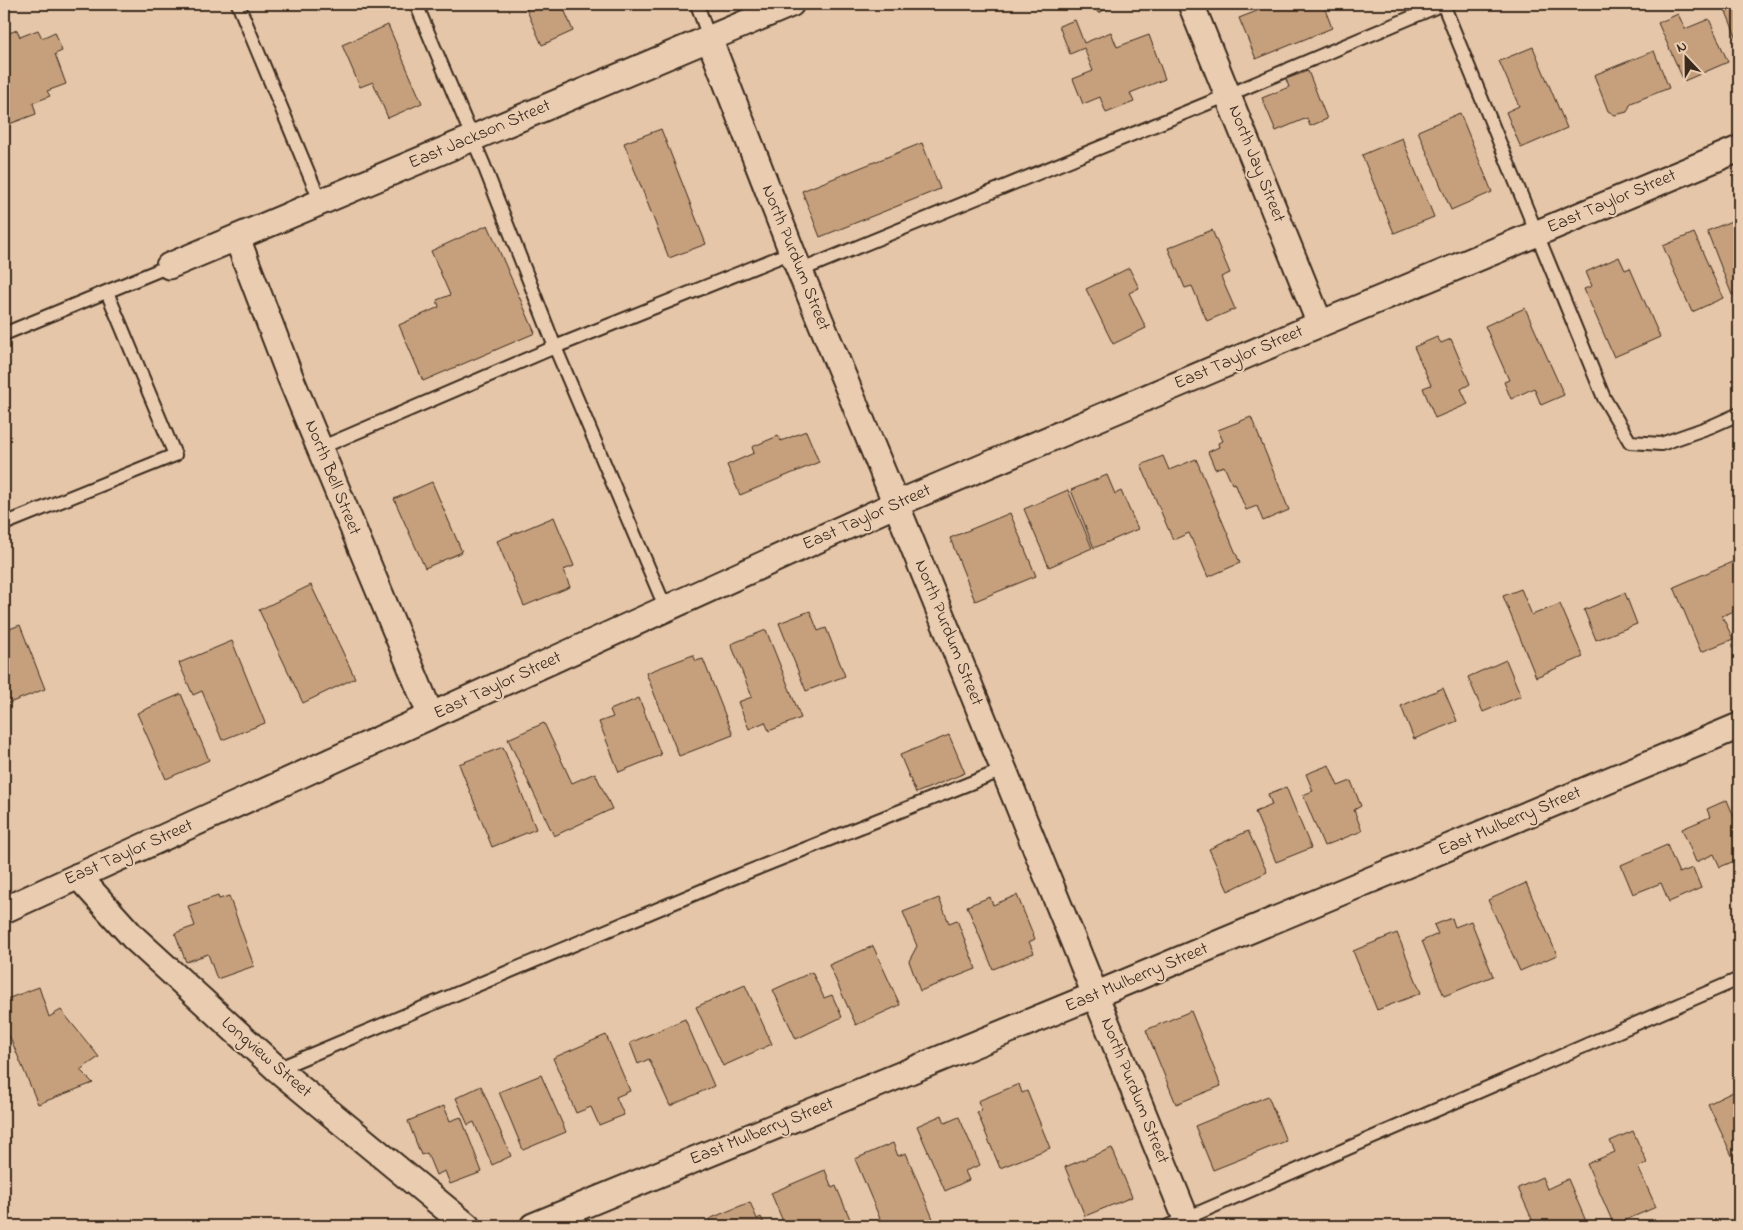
<svg xmlns="http://www.w3.org/2000/svg" width="1743" height="1230" font-family="'Indie Flower',sans-serif">
<style>
.building{fill:#c6a07c;stroke:#3b2a1e}
.lines{fill:none;stroke-linecap:round;stroke-linejoin:round}
.lane-casing{stroke:#3b2a1e;stroke-width:16}
.street-casing{stroke:#3b2a1e;stroke-width:29}
.lane{stroke:#eacdb1;stroke-width:12}
.street{stroke:#eacdb1;stroke-width:25}
.labels{text-anchor:middle;dominant-baseline:central;stroke-width:4;stroke-linejoin:round;paint-order:stroke}
.street-label{font-size:18px;fill:#3b2a1e;stroke:#eacdb1}
</style>
<rect width="100%" height="100%" fill="#e5c6a8"/>
<filter id="ink" filterUnits="userSpaceOnUse"><feTurbulence type="fractalNoise" baseFrequency=".02" numOctaves="2"/><feDisplacementMap in="SourceGraphic" scale="10" xChannelSelector="R" yChannelSelector="G"/><feConvolveMatrix kernelMatrix="1 2 1 2 8 2 1 2 1" color-interpolation-filters="sRGB"/></filter>
<g filter="url(#ink)">
<path class="building" d="M524,4H562L573,31L542,45Z
M1094,4H1118L1098,13Z
M1275,4H1323L1332,28L1256,59L1239,18Z
M1723,4H1739V44Z
M1678,14L1685,29L1709,19L1728,62L1684,81L1658,23Z
M1075,20L1084,43L1111,32L1117,47L1149,35L1165,79L1130,93L1134,102L1106,113L1100,97L1083,104L1073,79L1093,71L1084,48L1070,54L1059,26Z
M388,25L422,103L388,118L373,82L360,87L342,45Z
M17,30L20,37L38,30L42,38L55,32L62,51L55,54L66,84L47,91L50,96L33,103L36,114L4,126V35Z
M1533,47L1567,128L1521,148L1506,112L1519,106L1499,61Z
M1654,51L1669,88L1631,103L1627,112L1615,115L1608,111L1594,75Z
M1308,71L1327,119L1310,126L1307,118L1276,131L1262,98L1289,87L1286,79Z
M1460,113L1492,192L1451,210L1418,131Z
M661,129L706,244L669,258L624,143Z
M1402,138L1434,217L1394,233L1362,155Z
M922,143L940,189L820,237L802,191Z
M1734,220L1739,233V292L1732,295L1707,231Z
M488,225L535,333L423,381L399,325L439,307L437,300L450,295L431,251Z
M1212,230L1230,273L1221,277L1235,309L1207,321L1192,286L1185,288L1168,248Z
M1694,233L1723,298L1692,312L1663,246Z
M1619,257L1625,270L1630,268L1660,337L1614,357L1584,289L1592,286L1586,272Z
M1129,268L1139,288L1129,293L1146,328L1113,344L1086,289Z
M1525,308L1564,395L1541,405L1534,388L1511,399L1504,382L1509,380L1485,326Z
M1437,337L1441,343L1451,339L1470,384L1461,389L1468,404L1435,418L1423,388L1431,385L1414,347Z
M1251,417L1289,510L1263,521L1257,506L1246,510L1235,483L1232,484L1224,466L1215,469L1208,452L1219,447L1218,443L1223,441L1218,430Z
M806,431L819,462L740,495L727,465L754,453L752,447L778,436L781,441Z
M1163,456L1169,470L1196,459L1240,563L1208,577L1189,533L1173,540L1141,465Z
M1107,475L1115,494L1121,491L1138,529L1094,548L1071,490Z
M432,482L462,552L425,568L394,499Z
M1068,490L1092,548L1049,567L1024,509Z
M1010,513L1036,576L975,601L950,538Z
M554,517L574,566L563,570L570,587L524,606L497,541Z
M1739,559V609L1722,616L1733,639L1701,652L1674,587Z
M311,585L355,678L303,703L259,610Z
M1521,589L1532,615L1560,604L1583,657L1536,677L1503,596Z
M1625,593L1637,624L1596,640L1584,610Z
M810,611L818,631L826,628L845,676L806,691L779,623Z
M20,625L45,689L4,705V631Z
M766,630L801,718L769,731L765,722L749,729L738,702L752,697L731,644Z
M232,641L265,723L222,740L202,691L193,695L179,663Z
M693,655L696,661L703,659L733,735L679,756L646,673Z
M1506,660L1521,696L1483,712L1468,677Z
M1443,688L1457,721L1414,739L1401,706Z
M181,694L209,760L166,779L137,713Z
M639,698L661,755L619,772L599,722L613,717L610,710Z
M544,723L572,783L595,773L612,809L554,836L508,739Z
M949,735L965,773L916,793L900,755Z
M503,747L536,829L492,847L459,764Z
M1329,765L1338,786L1351,781L1361,806L1354,810L1362,831L1324,846L1303,795L1313,791L1306,774Z
M1286,787L1311,848L1276,862L1255,812L1272,805L1268,794Z
M1727,800L1736,822L1739,821V859L1720,867L1714,854L1696,862L1682,829L1710,817L1707,809Z
M1248,831L1267,872L1228,891L1209,849Z
M1667,845L1679,873L1693,868L1701,888L1669,902L1661,883L1633,894L1621,865Z
M1526,883L1557,955L1520,971L1488,900Z
M1017,895L1035,939L1029,942L1034,953L993,969L967,906L990,897L993,905Z
M218,896L219,899L229,896L254,966L217,979L208,954L186,962L175,933L195,926L188,906Z
M939,898L949,923L957,920L976,969L920,991L909,961L917,946L903,912Z
M1452,918L1455,927L1471,921L1493,976L1444,996L1422,941L1438,934L1434,925Z
M1397,933L1421,993L1377,1010L1353,951Z
M873,946L900,1005L856,1025L829,965Z
M812,972L824,998L832,995L842,1017L796,1039L773,990Z
M745,985L772,1044L723,1066L696,1007Z
M39,987L49,1017L61,1010L99,1057L80,1070L93,1083L38,1104L4,1023V1000Z
M1191,1011L1221,1086L1176,1104L1146,1030Z
M685,1019L714,1086L670,1106L649,1059L638,1064L630,1043Z
M606,1035L630,1091L616,1097L624,1115L599,1125L591,1107L576,1113L553,1058Z
M541,1075L566,1132L523,1150L499,1092Z
M1019,1084L1022,1093L1027,1091L1050,1148L1000,1168L977,1112L982,1111L978,1101Z
M481,1086L511,1156L492,1165L474,1122L468,1125L456,1098Z
M1739,1089V1157L1734,1160L1708,1104Z
M1268,1096L1286,1141L1213,1170L1195,1126Z
M444,1106L450,1121L461,1117L482,1172L450,1184L445,1171L436,1175L427,1153L421,1155L408,1121Z
M942,1115L945,1123L959,1117L980,1165L965,1171L969,1180L945,1191L917,1126Z
M1633,1131L1647,1163L1638,1167L1656,1207L1614,1225L1587,1164L1615,1152L1610,1141Z
M893,1143L898,1156L906,1153L936,1226H883L855,1159Z
M1112,1148L1132,1197L1085,1216L1065,1167Z
M825,1170L832,1188L836,1186L853,1226H785L771,1193Z
M1542,1177L1547,1189L1568,1179L1588,1226H1535L1518,1188Z
M750,1202L757,1219L761,1217L765,1226H712L709,1219Z"/>
<g class="lines">
<defs>
<path id="lane" d="M238,4L321,203
M416,4L483,163L555,347L666,609
M697,4L709,38
M1443,4L1604,398L1630,442L1661,444L1712,426L1739,414
M799,271L1228,95L1443,4
M4,334L169,266
M320,448L555,347L792,252
M4,524L175,455L107,292
M277,1069L725,881L1003,770
M1168,1226L1739,979"/>
<path id="street" d="M1191,4L1320,324
M709,38L792,252L896,504L1189,1226
M237,238L291,379L431,716
M169,266L791,4
M78,876L133,937L277,1069L467,1226
M4,910L896,504L1320,324L1739,149
M533,1226L1095,995L1739,726"/>
</defs>
<use href="#lane" class="lane-casing"/>
<use href="#street" class="street-casing"/>
<use href="#lane" class="lane"/>
<use href="#street" class="street"/>
</g>
</g>
<g class="labels">
<g class="street-label">
<text transform="translate(480 135) rotate(-23)">East Jackson Street</text>
<text transform="translate(1256 164) rotate(68)">North Jay Street</text>
<text transform="translate(1612 202) rotate(-23)">East Taylor Street</text>
<text transform="translate(795 258) rotate(68)">North Purdum Street</text>
<text transform="translate(1239 358) rotate(-23)">East Taylor Street</text>
<text transform="translate(332 478) rotate(68)">North Bell Street</text>
<text transform="translate(867 518) rotate(-24)">East Taylor Street</text>
<text transform="translate(948 633) rotate(68)">North Purdum Street</text>
<text transform="translate(498 686) rotate(-25)">East Taylor Street</text>
<text transform="translate(1510 822) rotate(-23)">East Mulberry Street</text>
<text transform="translate(129 853) rotate(-24)">East Taylor Street</text>
<text transform="translate(1137 978) rotate(-23)">East Mulberry Street</text>
<text transform="translate(266 1058) rotate(41)">Longview Street</text>
<text transform="translate(1134 1091) rotate(68)">North Purdum Street</text>
<text transform="translate(762 1132) rotate(-22)">East Mulberry Street</text>
</g>
</g>
<rect width="1743" height="1230" fill="none" stroke="#eacdb1" stroke-width="20"/>
<rect x="10" y="10" width="1723" height="1210" fill="none" stroke="#3b2a1e" stroke-width="2" filter="url(#ink)"/>
<g transform="translate(1686 58) rotate(338)" stroke="#eacdb1" stroke-width="4" paint-order="stroke">
<path d="M0-4L9 19L0 12L-9 19Z" fill="#3b2a1e"/>
<text y="-8" font-size="14" font-weight="bold" text-anchor="middle" fill="#3b2a1e">N</text>
</g>
</svg>
